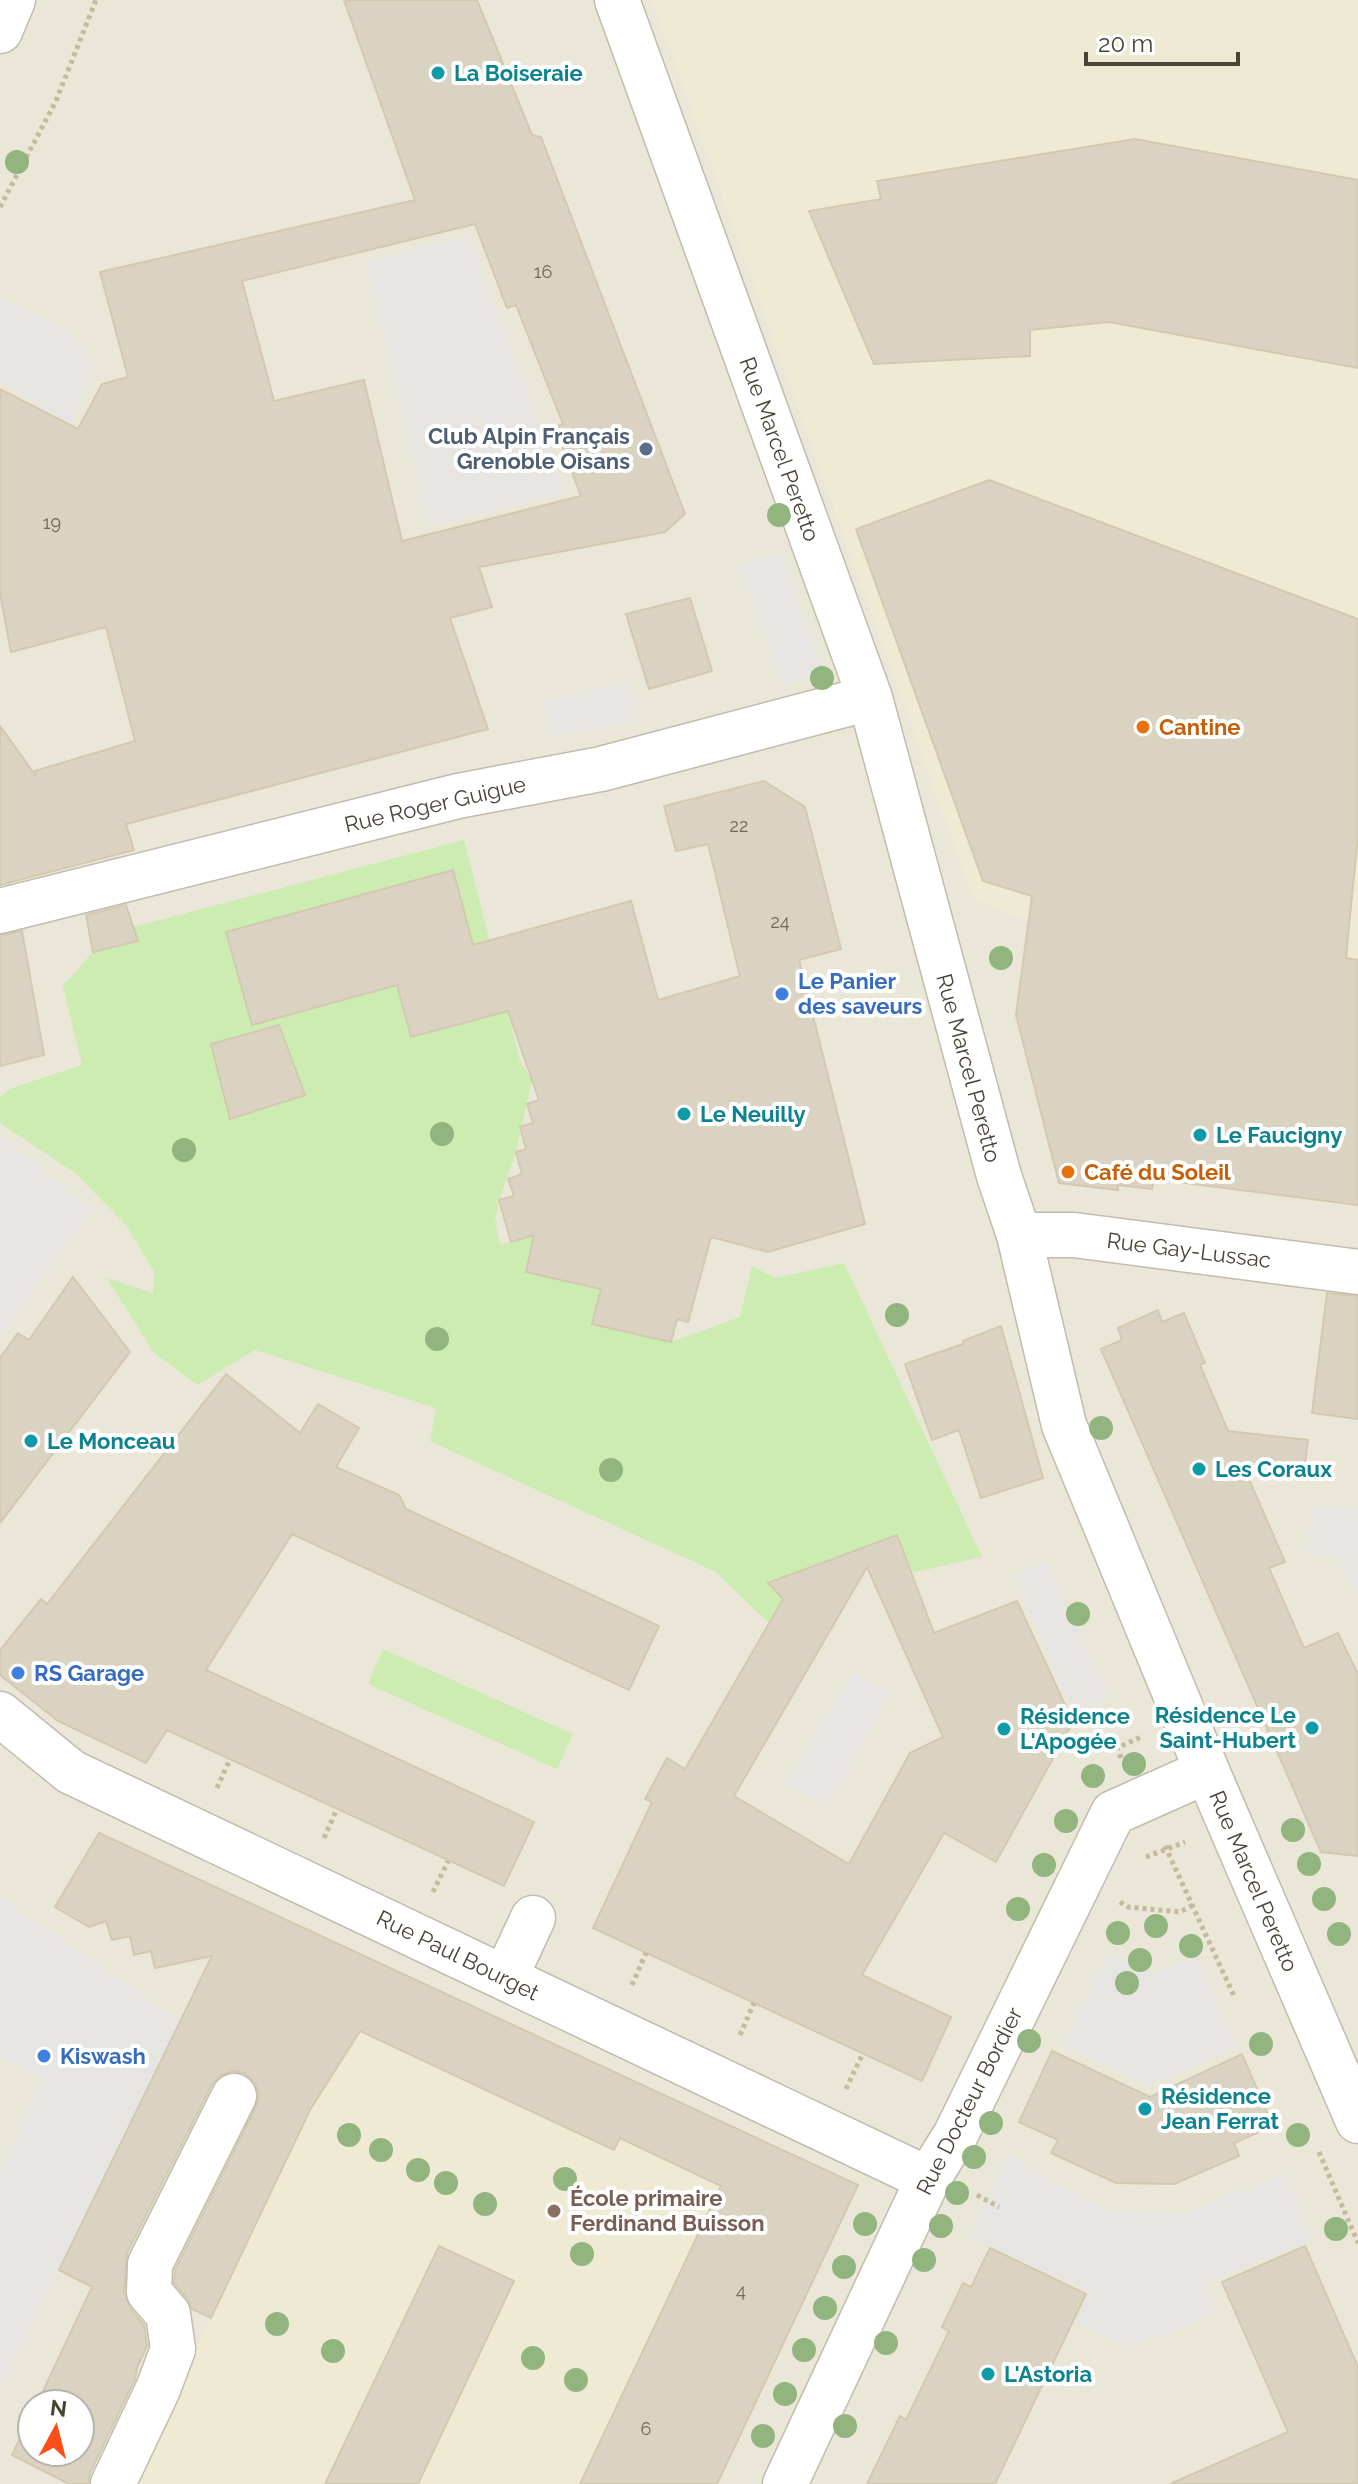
<svg xmlns="http://www.w3.org/2000/svg" width="1358" height="2484" font-family="Raleway,sans-serif">
<style>
.residential{fill:#eae6d8;fill-rule:evenodd}
.education{fill:#efead3}
.green{fill:#ccecb1}
.parking{fill:#e7e5e1}
.building{fill:#dbd3c1;stroke:#d3c9b1;stroke-width:2;fill-rule:evenodd}
.lines{fill:none;stroke-linecap:round;stroke-linejoin:round}
.minor-casing{stroke:#c2bcac;stroke-width:47}
.path{stroke:#c5ba9c;stroke-width:5;stroke-dasharray:4 4;stroke-linecap:butt}
.minor{stroke:#fff;stroke-width:44}
.tree{fill:#92b47e}
.culture-dot{fill:#0f9aa8;stroke:#fff;stroke-width:3}
.service-dot{fill:#5c6f8a;stroke:#fff;stroke-width:3}
.food-dot{fill:#e8710a;stroke:#fff;stroke-width:3}
.shop-dot{fill:#3f7fe0;stroke:#fff;stroke-width:3}
.education-dot{fill:#8d6e63;stroke:#fff;stroke-width:3}
.labels{text-anchor:middle;dominant-baseline:central;stroke-width:8;stroke-linejoin:round;paint-order:stroke}
.number-label{font-size:18px;fill:#6e685a}
.culture-label{font-size:22px;font-weight:bold;fill:#0d838f;stroke:#fff;text-anchor:start}
.service-label{font-size:22px;font-weight:bold;fill:#4e5e75;stroke:#fff;text-anchor:end}
.street-label{font-size:22px;fill:#4a4437;stroke:#fff}
.food-label{font-size:22px;font-weight:bold;fill:#c56008;stroke:#fff;text-anchor:start}
.shop-label{font-size:22px;font-weight:bold;fill:#366cbe;stroke:#fff;text-anchor:start}
.education-label{font-size:22px;font-weight:bold;fill:#785e54;stroke:#fff;text-anchor:start}
</style>
<rect width="100%" height="100%" fill="#f6f3ea"/>
<path class="residential" d="M0,0H1358V2484H0ZM32,2404H80V2452H32Z"/>
<path class="education" d="M652,0H1358V959L1029,921L974,900Z
M398,1972L858,2185L717,2484H132L310,2110Z"/>
<path class="green" d="M464,840L520,1061L532,1080L516,1152L499,1200L495,1223L501,1245L534,1235L526,1272L601,1289L592,1324L671,1342L740,1317L752,1266L775,1278L844,1263L982,1557L911,1573L896,1535L769,1583L797,1615L769,1623L716,1572L430,1441L436,1408L255,1350L198,1385L154,1353L107,1278L153,1293L154,1271L126,1225L75,1173L0,1123V1097L12,1088L82,1065L63,986L93,952L138,941L133,927Z
M383,1649L573,1734L557,1769L368,1684Z"/>
<path class="parking" d="M469,235L565,492L428,526L366,262Z
M0,299L61,327L85,347L94,374L71,426L0,380Z
M780,552L823,670L782,685L739,566Z
M629,682L637,720L551,738L543,701Z
M0,1136L93,1209L0,1336Z
M1313,1505L1358,1510V1596L1337,1557L1307,1554Z
M1048,1561L1109,1698L1074,1714L1013,1576Z
M853,1671L892,1693L826,1806L786,1783Z
M0,1897L181,2021L0,2390V2171L43,2079L0,2058Z
M1108,1953L1154,1974L1197,1956L1236,2048L1148,2085L1062,2045Z
M1007,2155L1108,2209L1182,2215L1287,2172L1311,2240L1202,2284L1214,2314L1130,2348L1075,2322L1088,2291L970,2236Z"/>
<path class="building" d="M344,0H477L532,135L541,137L685,514L665,532L479,567L492,607L450,618L488,729L126,824L134,850L0,885V726L36,776L35,771L135,741L106,627L11,652L0,594V389L78,429L102,384L128,377L100,272L415,200ZM475,224L507,308L516,305L563,424L555,427L581,496L402,541L364,380L274,401L242,281Z
M1135,139L1358,180V368L1109,322L1030,330V356L874,364L809,211L881,199L877,181Z
M989,480L1358,619V834L1346,958L1358,960V1205L1154,1179L1152,1189L1118,1185V1190L1059,1183L1016,1015L1032,896L983,881L856,529Z
M690,598L712,671L649,689L626,614Z
M764,781L805,807L841,949L799,960L865,1224L768,1252L711,1237L688,1322L677,1319L671,1342L592,1324L601,1289L526,1272L534,1235L511,1242L499,1200L514,1196L508,1179L522,1174L516,1152L526,1149L520,1127L533,1123L527,1104L539,1100L508,1011L411,1037L397,985L252,1025L226,932L453,870L473,945L631,901L658,1000L740,976L708,844L676,851L664,806Z
M126,905L138,941L93,952L86,915Z
M22,931L44,1055L0,1066V935Z
M279,1025L305,1095L230,1119L211,1044Z
M73,1277L130,1352L0,1523V1358L18,1333L29,1340Z
M1327,1293L1358,1296V1419L1312,1413Z
M1158,1310L1162,1322L1184,1313L1205,1363L1200,1365L1228,1431L1308,1440L1303,1479L1245,1470L1285,1562L1269,1568L1304,1648L1338,1633L1358,1674V1856L1321,1852L1101,1349L1122,1340L1118,1328Z
M1001,1326L1043,1478L981,1498L959,1430L932,1440L905,1364L963,1344V1341Z
M226,1374L300,1433L318,1404L359,1428L336,1467L399,1495L406,1509L659,1626L629,1690L292,1534L206,1670L534,1822L504,1886L167,1730L146,1763L58,1721L0,1675V1650L41,1599L47,1604Z
M897,1535L934,1633L1017,1601L1073,1722L996,1862L944,1833L862,1975L951,2017L922,2081L593,1928L652,1802L645,1799L667,1758L685,1769L783,1599L768,1583ZM867,1567L943,1737L910,1753L849,1864L734,1796Z
M99,1833L858,2185L717,2484H580L721,2186L620,2138L614,2150L360,2031L310,2110L211,2318L192,2309L187,2298L174,2283L175,2270L256,2107L259,2095L255,2083L244,2073L233,2071L221,2075L212,2084L127,2253L124,2292L130,2308L144,2325L147,2346L137,2368L135,2379L90,2473L88,2484H69L12,2455L32,2413V2452H80V2404H37L92,2287L59,2270L212,1956L155,1968L151,1951L134,1955L130,1936L112,1940L106,1921L89,1927L55,1907Z
M1052,2051L1150,2097L1242,2054L1273,2126L1234,2143L1239,2156L1174,2184L1116,2183L1051,2153L1058,2140L1019,2122Z
M439,2246L514,2281L418,2484H325Z
M1305,2246L1358,2367V2484H1170L1288,2432L1222,2282Z
M990,2248L1086,2294L995,2484H867L900,2416L906,2420L949,2331L942,2327L963,2283L971,2287Z"/>
<g class="lines">
<defs>
<path id="minor" d="M617,0L870,698L999,1176L1019,1235L1064,1425L1207,1771L1358,2121
M0,31L13,0
M0,911L458,796L601,769L870,698
M1019,1235H1074L1358,1272
M0,1714L71,1772L928,2179
M505,1978L533,1918
M113,2484L158,2389L173,2349L168,2314L149,2292L150,2264L234,2096
M785,2484L928,2179L956,2134L1113,1813L1207,1771"/>
</defs>
<use href="#minor" class="minor-casing"/>
<path class="path" d="M0,207L56,101L96,0
M1121,1758L1117,1748L1141,1737
M217,1788L230,1759
M324,1838L337,1809
M1165,1846L1234,1996
M1146,1857L1185,1842
M433,1892L448,1861
M1120,1902L1128,1907L1180,1912L1193,1905
M632,1985L646,1953
M740,2035L754,2003
M846,2089L863,2053
M1319,2152L1358,2243
M977,2195L999,2207"/>
<use href="#minor" class="minor"/>
</g>
<g class="tree">
<circle cx="17" cy="162" r="12"/>
<circle cx="779" cy="515" r="12"/>
<circle cx="822" cy="678" r="12"/>
<circle cx="1001" cy="958" r="12"/>
<circle cx="442" cy="1134" r="12"/>
<circle cx="184" cy="1150" r="12"/>
<circle cx="897" cy="1315" r="12"/>
<circle cx="437" cy="1339" r="12"/>
<circle cx="1101" cy="1428" r="12"/>
<circle cx="611" cy="1470" r="12"/>
<circle cx="1078" cy="1614" r="12"/>
<circle cx="1134" cy="1764" r="12"/>
<circle cx="1093" cy="1776" r="12"/>
<circle cx="1066" cy="1821" r="12"/>
<circle cx="1293" cy="1830" r="12"/>
<circle cx="1309" cy="1864" r="12"/>
<circle cx="1044" cy="1865" r="12"/>
<circle cx="1324" cy="1899" r="12"/>
<circle cx="1018" cy="1909" r="12"/>
<circle cx="1156" cy="1926" r="12"/>
<circle cx="1118" cy="1933" r="12"/>
<circle cx="1339" cy="1934" r="12"/>
<circle cx="1191" cy="1946" r="12"/>
<circle cx="1140" cy="1960" r="12"/>
<circle cx="1127" cy="1983" r="12"/>
<circle cx="1029" cy="2041" r="12"/>
<circle cx="1261" cy="2044" r="12"/>
<circle cx="991" cy="2123" r="12"/>
<circle cx="349" cy="2135" r="12"/>
<circle cx="1298" cy="2135" r="12"/>
<circle cx="381" cy="2150" r="12"/>
<circle cx="974" cy="2157" r="12"/>
<circle cx="418" cy="2170" r="12"/>
<circle cx="565" cy="2179" r="12"/>
<circle cx="446" cy="2183" r="12"/>
<circle cx="957" cy="2193" r="12"/>
<circle cx="485" cy="2204" r="12"/>
<circle cx="865" cy="2224" r="12"/>
<circle cx="941" cy="2226" r="12"/>
<circle cx="1336" cy="2229" r="12"/>
<circle cx="582" cy="2254" r="12"/>
<circle cx="924" cy="2260" r="12"/>
<circle cx="844" cy="2267" r="12"/>
<circle cx="825" cy="2308" r="12"/>
<circle cx="277" cy="2324" r="12"/>
<circle cx="886" cy="2343" r="12"/>
<circle cx="804" cy="2350" r="12"/>
<circle cx="333" cy="2351" r="12"/>
<circle cx="533" cy="2358" r="12"/>
<circle cx="576" cy="2380" r="12"/>
<circle cx="785" cy="2394" r="12"/>
<circle cx="845" cy="2426" r="12"/>
<circle cx="763" cy="2436" r="12"/>
</g>
<g class="culture-dot">
<circle cx="438" cy="73" r="8"/>
<circle cx="684" cy="1114" r="8"/>
<circle cx="1200" cy="1135" r="8"/>
<circle cx="31" cy="1441" r="8"/>
<circle cx="1199" cy="1469" r="8"/>
<circle cx="1312" cy="1728" r="8"/>
<circle cx="1004" cy="1729" r="8"/>
<circle cx="1145" cy="2109" r="8"/>
<circle cx="988" cy="2374" r="8"/>
</g>
<circle class="service-dot" cx="646" cy="449" r="8"/>
<g class="food-dot">
<circle cx="1143" cy="727" r="8"/>
<circle cx="1068" cy="1172" r="8"/>
</g>
<g class="shop-dot">
<circle cx="782" cy="994" r="8"/>
<circle cx="18" cy="1673" r="8"/>
<circle cx="44" cy="2056" r="8"/>
</g>
<circle class="education-dot" cx="554" cy="2211" r="8"/>
<g class="labels">
<g class="number-label">
<text x="543" y="271">16</text>
<text x="52" y="522">19</text>
<text x="739" y="825">22</text>
<text x="780" y="921">24</text>
<text x="741" y="2290">4</text>
<text x="646" y="2428">6</text>
</g>
<g class="culture-label">
<text x="454" y="73">La Boiseraie</text>
<text x="700" y="1114">Le Neuilly</text>
<text x="1216" y="1135">Le Faucigny</text>
<text x="47" y="1441">Le Monceau</text>
<text x="1215" y="1469">Les Coraux</text>
<text x="1296" y="1715" text-anchor="end">Résidence Le<tspan x="1296" dy="25">Saint-Hubert</tspan></text>
<text x="1020" y="1716">Résidence<tspan x="1020" dy="25">L'Apogée</tspan></text>
<text x="1161" y="2096">Résidence<tspan x="1161" dy="25">Jean Ferrat</tspan></text>
<text x="1004" y="2374">L'Astoria</text>
</g>
<g class="service-label">
<text x="630" y="436">Club Alpin Français<tspan x="630" dy="25">Grenoble Oisans</tspan></text>
</g>
<g class="street-label">
<text transform="translate(780 449) rotate(70)">Rue Marcel Peretto</text>
<text transform="translate(435 804) rotate(-13)">Rue Roger Guigue</text>
<text transform="translate(969 1068) rotate(75)">Rue Marcel Peretto</text>
<text transform="translate(1189 1250) rotate(7)">Rue Gay-Lussac</text>
<text transform="translate(1254 1881) rotate(67)">Rue Marcel Peretto</text>
<text transform="translate(458 1955) rotate(26)">Rue Paul Bourget</text>
<text transform="translate(969 2101) rotate(-63)">Rue Docteur Bordier</text>
</g>
<g class="food-label">
<text x="1159" y="727">Cantine</text>
<text x="1084" y="1172">Café du Soleil</text>
</g>
<g class="shop-label">
<text x="798" y="981">Le Panier<tspan x="798" dy="25">des saveurs</tspan></text>
<text x="34" y="1673">RS Garage</text>
<text x="60" y="2056">Kiswash</text>
</g>
<g class="education-label">
<text x="570" y="2198">École primaire<tspan x="570" dy="25">Ferdinand Buisson</tspan></text>
</g>
</g>
<g transform="translate(56 2428) rotate(7)"><circle r="38" fill="#ffffff" stroke="#b7b4af" stroke-width="2"/>
<path d="M0-6L14 30L0 20L-14 30Z" fill="#ff4e17"/>
<text y="-12" font-size="22" font-weight="bold" text-anchor="middle" fill="#4a4437">N</text>
</g>
<path d="M1086 52v12h152v-12" fill="none" stroke="#4a4437" stroke-width="4"/>
<text x="1098" y="52" font-size="24" fill="#4a4437" stroke="#ffffff" stroke-width="6" paint-order="stroke">20 m</text>
</svg>
